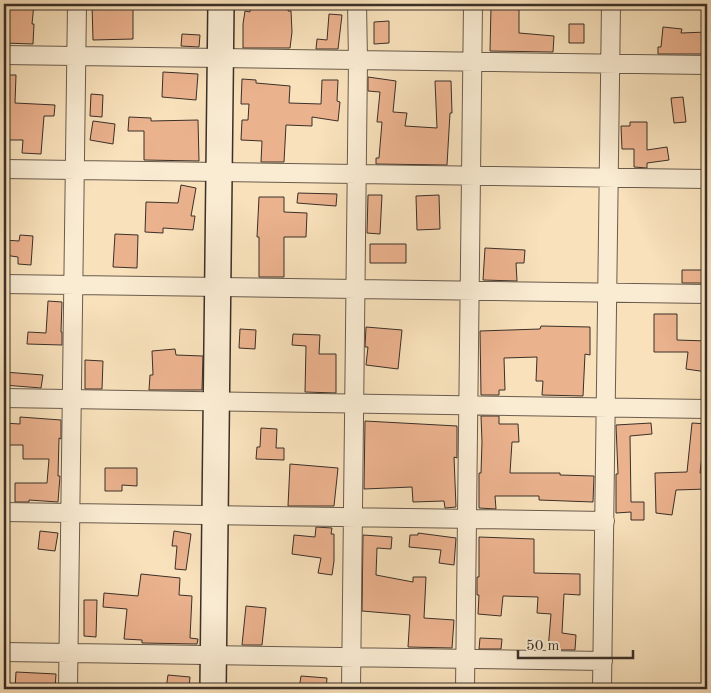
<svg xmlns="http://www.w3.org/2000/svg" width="711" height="693" font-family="'Old Standard TT',serif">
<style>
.building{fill:#ebb28e;stroke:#3b3028}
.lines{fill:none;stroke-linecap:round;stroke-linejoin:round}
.minor-casing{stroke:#6a5c4d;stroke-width:20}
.secondary-casing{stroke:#3b3028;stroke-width:28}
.minor{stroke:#faecd3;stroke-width:18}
.secondary{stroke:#faecd3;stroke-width:25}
</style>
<rect width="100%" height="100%" fill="#f8e1bb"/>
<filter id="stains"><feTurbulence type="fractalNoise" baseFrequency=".004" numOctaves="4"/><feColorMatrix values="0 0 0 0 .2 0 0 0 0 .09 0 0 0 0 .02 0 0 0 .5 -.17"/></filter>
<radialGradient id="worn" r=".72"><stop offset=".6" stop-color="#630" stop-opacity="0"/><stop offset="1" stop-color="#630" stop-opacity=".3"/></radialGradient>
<path class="building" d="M4,4H34L32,24H34L33,44L4,43Z
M92,4H133V39L93,40Z
M250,4H289L288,11H291L292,32L290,48H243V24L245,11L250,12Z
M491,6H519V33L554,36L553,52L490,51Z
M329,14L342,15L338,49H316L317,39L327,40Z
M389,21V43L374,44V22Z
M569,24H584V43H569Z
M663,27L682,29L681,33L707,32V54H658V47H661Z
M182,34L200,35L199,47L181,46Z
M163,72L198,74L196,100L162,97Z
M4,75H16L15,103L55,105L54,116H44L41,154L22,153L23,140H4Z
M368,77L396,81L393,112L407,113L405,126L437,128L435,81H451L452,113H450L447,165L376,164V158H379L382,122H377L380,92L368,91Z
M242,79L256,80V83L290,86L289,103L321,104L322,80H338L337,101L340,102L338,121L312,117V126L286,125L284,162H261L262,141L241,140L242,120H248L249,104H241Z
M91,94L103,95L102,117L90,116Z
M683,97L686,122L674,123L671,98Z
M129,117L151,118V121L198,120L199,161L144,160V131H128Z
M93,121L115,124L113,144L90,140Z
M630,122H647V150L667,147L669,160L647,163V168L634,167V149H622L621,126H630Z
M181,185L196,188L191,216H195L193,230L163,228V233L145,232L146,202L178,203Z
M298,193L337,194L336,206L297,203Z
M368,195H382L380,234L367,233Z
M439,195L440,229L417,230L416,196Z
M259,197H284V212L307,213L306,237H284V277H259V237H257Z
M115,234L138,235L137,268L113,267Z
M20,235L33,236L31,265L18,264V257L4,255V240L19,241Z
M370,244H406V263H370Z
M485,248L525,250L524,263H516L517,281L483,280Z
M682,270H704V283H682Z
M48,301L62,302L61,332H62V345L27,344L28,332L46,333Z
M654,314H677V340L707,341V372L686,369L688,352H654Z
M541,326L590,327V355L585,354L583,396L542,395L543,381H536L537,357L504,358L505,390H499V395H481L480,331L540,329Z
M366,327L402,330L398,369L366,365L368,347H365Z
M240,329L256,330L255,349L239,348Z
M293,334L320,335L319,354H336V393L305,392L306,346L292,345Z
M175,349L176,355L203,356L202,390H149L150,375H153L152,351Z
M85,360L103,361L102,389H85Z
M4,372L43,375L41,388L4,385Z
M481,416H499V424H518L519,442H512L510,473H560V475L594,476L593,502L539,500V496H495L496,509L479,508V473H481L482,442Z
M20,417L61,420V439L59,438L58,476H60L58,502L29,500V502H15V483H47L49,459H23V445H4V423L20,424Z
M365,421L457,426V458L454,457L456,507L445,508L444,501L413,502L412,487L364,489Z
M651,423L652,434L630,436L631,502H644V520H631V512L616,513V474H618L616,425Z
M692,423L707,424V439H704L700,473H707V489L676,490L672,515L656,513L655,473L687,472Z
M261,428L277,429L276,448H284V460L256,459L257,447H260Z
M290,464L338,468L334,506H288Z
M105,468H137V486L122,485V491H105Z
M316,527L332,528L331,534H334V561L332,575L318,573L321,558L292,554L294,535L315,537Z
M40,531L58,533L55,551L38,549Z
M174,531L191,534L186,570L175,569L177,546H172Z
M418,533L456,538L454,565L439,563L441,550L409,547L410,535H418Z
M363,535L392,537L391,549L377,548L376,575L413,582V577H426L424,618L454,620L452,648L408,647L410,615L362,611Z
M479,537L534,539V573L580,574V595L564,594L562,633L576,635L575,650H548L551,614L537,613L538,597L503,596L501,616L478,614L479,595H477V577H479Z
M141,574L180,578L179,595L192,596L190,638L198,639L197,644L142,643V640L124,639L127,609L103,607L104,593L138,596Z
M84,600H97L96,637L84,636Z
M246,606L266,608L262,645H242Z
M480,638L502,639L501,649H479Z
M16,672L56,674L55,689H15Z
M168,675L190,677L189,689H166Z
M301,676L327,678L326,689H299Z"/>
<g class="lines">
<defs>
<path id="minor" d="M4,55L707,65
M4,169L707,179
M4,284L707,294
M4,398L707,409
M4,512L605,521
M4,652L603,661
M68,689L77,4
M351,689L358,60L357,4
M465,689L473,4
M602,689L611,4"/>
<path id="secondary" d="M213,689L221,4"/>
</defs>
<use href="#minor" class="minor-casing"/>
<use href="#secondary" class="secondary-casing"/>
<use href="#minor" class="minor"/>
<use href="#secondary" class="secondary"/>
</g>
<rect width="711" height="693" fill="none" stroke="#f8e1bb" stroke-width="20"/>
<rect x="5" y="5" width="701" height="683" fill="none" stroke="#3b3028" stroke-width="2.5"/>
<rect x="10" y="10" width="691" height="673" fill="none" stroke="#3b3028"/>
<path d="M518 650v8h115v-8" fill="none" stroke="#3b3028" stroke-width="2.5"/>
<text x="526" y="650" font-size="15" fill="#3b3028" stroke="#faecd3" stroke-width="4" paint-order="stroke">50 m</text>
<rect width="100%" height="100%" filter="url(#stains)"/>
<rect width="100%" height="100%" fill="url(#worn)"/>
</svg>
